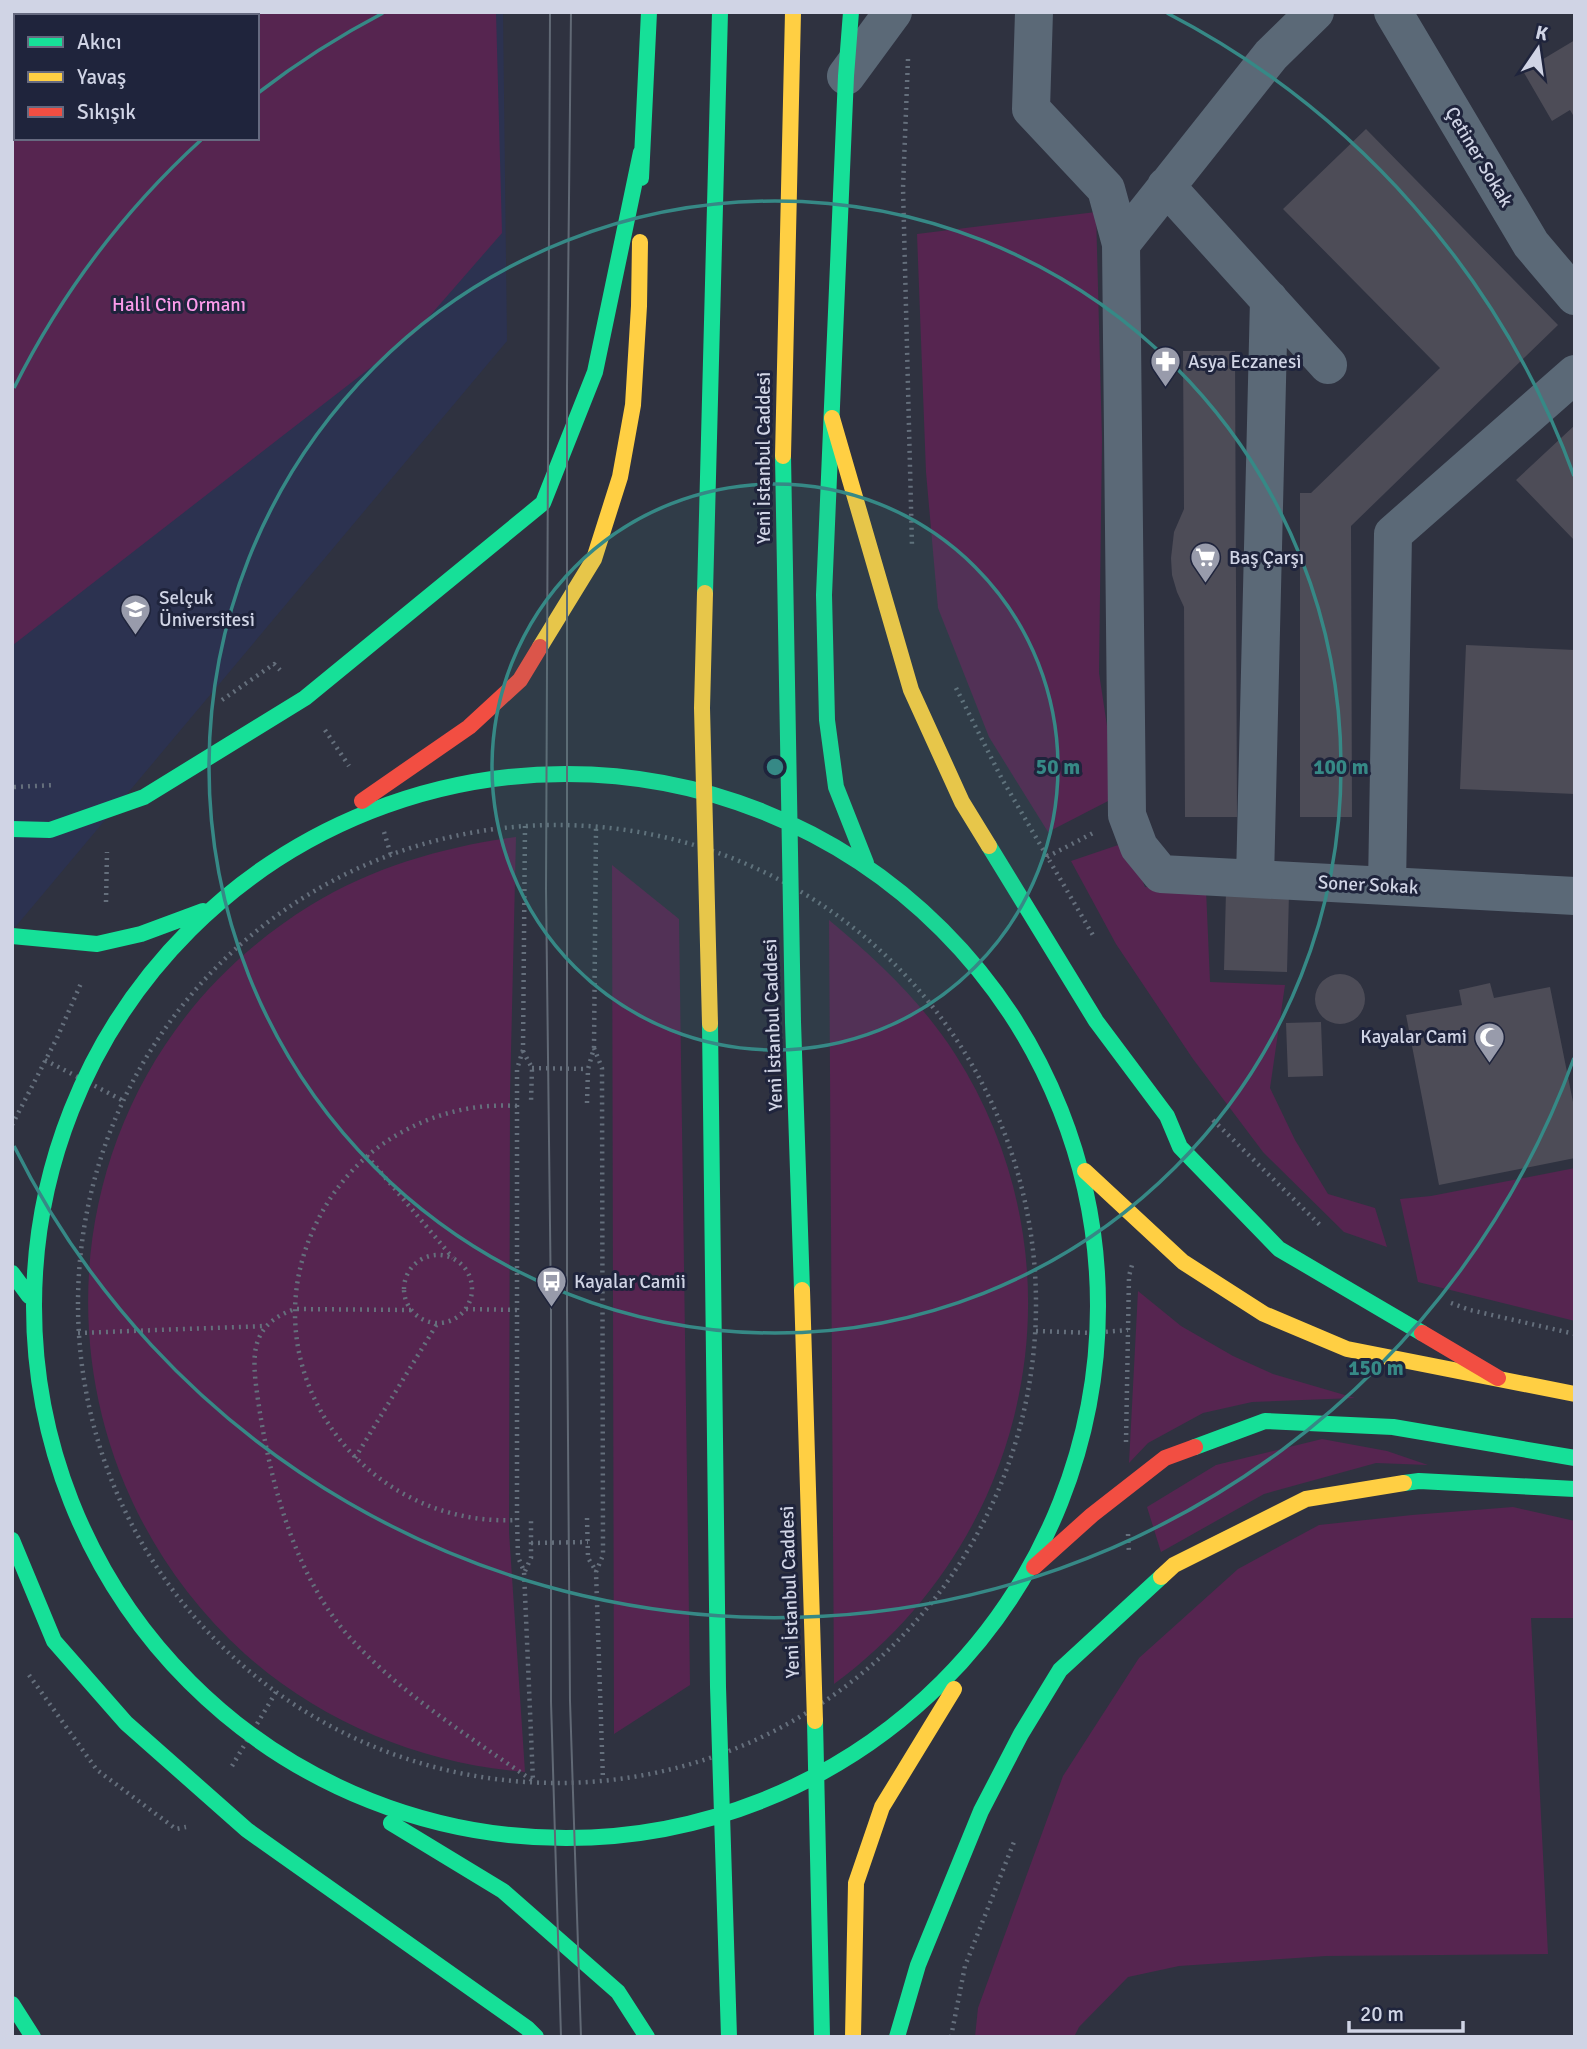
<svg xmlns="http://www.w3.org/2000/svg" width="1587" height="2049" font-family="Signika,sans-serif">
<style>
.built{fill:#2c3250;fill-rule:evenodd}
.green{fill:#562550;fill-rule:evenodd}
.building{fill:#4d4c57}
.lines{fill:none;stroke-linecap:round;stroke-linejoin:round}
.path{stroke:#656f7c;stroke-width:4.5;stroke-dasharray:2 5;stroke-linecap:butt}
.street{stroke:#5b6977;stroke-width:38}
.fast{stroke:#16e098;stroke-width:16}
.slow{stroke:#ffcf43;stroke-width:16}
.jam{stroke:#f24e42;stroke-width:16}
.tram{stroke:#616975;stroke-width:2}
.ring{fill:none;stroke:#368986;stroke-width:3.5}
.labels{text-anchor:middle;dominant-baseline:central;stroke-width:6;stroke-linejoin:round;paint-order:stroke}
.street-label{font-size:19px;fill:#d0d4e5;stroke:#1f243c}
.park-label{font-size:19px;fill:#fc9bea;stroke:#1f243c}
.poi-label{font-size:19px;fill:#d0d4e5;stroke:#1f243c;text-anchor:start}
.centre{fill:#368986;stroke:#1f243c;stroke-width:3.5}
.ring-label{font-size:21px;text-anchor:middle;font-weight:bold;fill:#368986;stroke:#1f243c;stroke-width:6;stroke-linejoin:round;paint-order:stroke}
</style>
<rect width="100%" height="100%" fill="#2f3240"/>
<path class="built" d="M12,12H503L507,341L12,931ZM16,16H257V138H16Z"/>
<path class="green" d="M12,12H496L502,233L414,334L13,645ZM16,16H257V138H16Z
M1096,212L1102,439L1099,673L1109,739L1112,799L1048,832L989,737L938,608L926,472L917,234Z
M516,837L510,1095L509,1532L525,1772C423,1764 322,1723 245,1654C13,1443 41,1071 311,905C374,867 443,847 516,837Z
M1127,842L1145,887L1206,889L1210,982L1285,985L1270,1088L1295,1140L1328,1194L1375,1208L1387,1247L1344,1232L1263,1152L1193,1059L1116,944L1071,861Z
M612,865L679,919L690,1685L614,1734Z
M829,920C877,960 921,1001 955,1054C1089,1263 1033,1538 834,1684Z
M1575,1168V1321L1418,1282L1400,1199L1431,1196Z
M1138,1291L1181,1326L1233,1356L1273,1374L1355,1398L1252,1402L1203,1413L1148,1443L1129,1463Z
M1322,1439L1387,1451L1428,1465L1376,1463L1264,1494L1161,1552L1147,1507L1216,1465Z
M1513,1507L1575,1521V1618H1531L1548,1954L1326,1956L1179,1966L1128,1977L1079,2027L1074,2037H975L978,2008L1063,1776L1139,1658L1238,1569L1319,1525L1412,1515Z"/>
<path class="building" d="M1575,40V113L1573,115L1570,110L1552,121L1523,71Z
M1366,129L1558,325L1351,526L1352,817H1300V493H1311L1440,368L1283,209Z
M1183,351H1235L1237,817H1185L1184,607L1177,592L1172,575L1171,558L1174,532L1184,509Z
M1575,425V541L1516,480Z
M1466,645L1575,650V794L1460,789Z
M1226,891L1289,893L1287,972L1224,970Z
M1315 999a25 25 0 1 1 50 0a25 25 0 1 1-50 0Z
M1490,983L1494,998L1550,987L1575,1112V1158L1439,1185L1406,1015L1462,1005L1459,990Z
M1321,1022L1323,1076L1288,1077L1286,1023Z"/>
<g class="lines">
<path class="path" d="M908,59L903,188L912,547
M956,688L1002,779L1094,937
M222,700L274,664L280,670
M325,730L349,766
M14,787L55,785
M78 1304a479 479 0 1 1 958 0a479 479 0 1 1-958 0Z
M525,826L523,1050L517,1069V1520L518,1557L524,1571L533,1781
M384,832L391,855
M1047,857L1095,832
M106,902L107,852
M594,1048L602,1068L603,1555L596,1572L603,1780
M523,1051L532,1068L531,1102
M45,1060L122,1100
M532,1068L588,1069
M587,1103L588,1069L594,1048L596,827
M517,1106C474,1103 432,1114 395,1136C360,1157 332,1189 315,1226C247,1369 362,1528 517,1520
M1213,1120L1321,1226
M12,1125L57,1038L82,981
M367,1156L453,1258
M404 1289a34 34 0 1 1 68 0a34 34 0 1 1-68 0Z
M1451,1303L1470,1310L1575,1334
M466,1309L517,1310
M411,1310L295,1309C248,1325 252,1358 258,1400C270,1482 295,1578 352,1640C404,1696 470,1737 533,1781
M1036,1331L1091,1333L1128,1330
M78,1333L265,1326
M1126,1442L1129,1276L1132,1265
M355,1458L437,1324
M587,1518L588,1558L596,1571
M1128,1534L1129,1553
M531,1543L588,1542
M525,1571L531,1558V1517
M29,1675L97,1770L176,1829L186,1827
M232,1766L276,1692
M951,2037L965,1966L1014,1842"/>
<path class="street" d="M1034,12L1031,109L1106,189L1121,244
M1315,12L1271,55L1121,244L1127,815L1139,847L1161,874L1575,896
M1393,12L1531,244L1575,296
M846,76L893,12
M1166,186L1328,365
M1255,879L1269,299
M1387,886L1393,534L1575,374"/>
<path class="fast" d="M851,12L846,76L824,595L827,720L836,787L866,863
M641,178L649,12
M783,456L793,1022L802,1290
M705,593L720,12
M34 1306a532 532 0 1 1 1064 0a532 532 0 1 1-1064 0Z
M12,829L50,830L144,797L305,698L543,503L595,372L641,152
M989,846L1096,1021L1167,1116L1180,1147L1279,1249L1422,1333
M12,936L97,944L141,934L203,911
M710,1024L718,1687L729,2037
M12,1273L29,1296
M1195,1447L1265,1421L1393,1427L1575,1458
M1404,1483L1419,1481L1575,1489
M12,1540L54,1641L126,1723L247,1830L527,2028L536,2037
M815,1721L822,2037
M391,1823L503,1891L618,1992L647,2037
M12,2004L33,2037
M897,2037L918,1965L981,1811L1021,1734L1060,1670L1161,1577"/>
<path class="slow" d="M832,418L911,690L962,802L989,846
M783,456L793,12
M705,593L702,708L710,1024
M540,647L594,559L620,477L633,405L639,306L640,242
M1085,1171L1183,1262L1264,1314L1347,1349L1575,1394
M802,1290L815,1721
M1161,1577L1174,1565L1306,1499L1404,1483
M853,2037L856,1883L882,1807L954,1689"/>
<path class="jam" d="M362,801L469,727L520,680L540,647
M1422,1333L1498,1378
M1034,1567L1092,1515L1165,1458L1195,1447"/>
<path class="tram" d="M550,12L546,889L551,1309V1702L561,2037
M571,12L567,386V1309L570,1701L581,2037"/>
</g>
<circle cx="775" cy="767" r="283" fill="#368986" fill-opacity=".12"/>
<g class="ring">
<circle cx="775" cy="767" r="283"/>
<circle cx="775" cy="767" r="566"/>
<path d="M1574 1058A850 850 0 0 1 14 1146M14 388A850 850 0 0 1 201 140M258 93A850 850 0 0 1 383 13M1167 13A850 850 0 0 1 1574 476"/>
</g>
<defs>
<symbol id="pharmacy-pin" viewBox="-11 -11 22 30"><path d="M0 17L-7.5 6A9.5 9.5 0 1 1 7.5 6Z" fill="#989bab" stroke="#1f243c"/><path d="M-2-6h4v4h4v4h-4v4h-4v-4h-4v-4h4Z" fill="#fff"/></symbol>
<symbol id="supermarket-pin" viewBox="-11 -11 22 30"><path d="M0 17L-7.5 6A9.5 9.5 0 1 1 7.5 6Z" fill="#989bab" stroke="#1f243c"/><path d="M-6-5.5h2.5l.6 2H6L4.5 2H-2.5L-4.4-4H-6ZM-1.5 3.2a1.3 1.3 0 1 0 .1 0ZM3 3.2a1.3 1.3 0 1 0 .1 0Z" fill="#fff"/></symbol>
<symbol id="university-pin" viewBox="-11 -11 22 30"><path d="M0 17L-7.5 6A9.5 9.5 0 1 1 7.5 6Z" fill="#989bab" stroke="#1f243c"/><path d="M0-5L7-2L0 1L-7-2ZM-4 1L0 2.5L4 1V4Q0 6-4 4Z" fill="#fff"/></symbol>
<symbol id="mosque-pin" viewBox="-11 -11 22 30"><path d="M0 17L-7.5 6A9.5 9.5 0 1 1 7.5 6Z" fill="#989bab" stroke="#1f243c"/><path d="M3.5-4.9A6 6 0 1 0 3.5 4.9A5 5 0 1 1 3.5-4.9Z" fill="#fff"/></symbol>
<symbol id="bus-pin" viewBox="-11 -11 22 30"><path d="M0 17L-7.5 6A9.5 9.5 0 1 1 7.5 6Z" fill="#989bab" stroke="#1f243c"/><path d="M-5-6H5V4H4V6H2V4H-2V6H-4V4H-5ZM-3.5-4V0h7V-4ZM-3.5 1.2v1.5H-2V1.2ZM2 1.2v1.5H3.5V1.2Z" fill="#fff"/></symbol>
</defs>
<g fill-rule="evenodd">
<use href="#pharmacy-pin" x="1148" y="344" width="35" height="47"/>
<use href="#supermarket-pin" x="1188" y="540" width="35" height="47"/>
<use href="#university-pin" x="118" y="592" width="35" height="47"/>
<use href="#mosque-pin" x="1472" y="1020" width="35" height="47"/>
<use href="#bus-pin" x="534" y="1264" width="35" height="47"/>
</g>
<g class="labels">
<g class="street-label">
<text transform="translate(1479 157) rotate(59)">Çetiner Sokak</text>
<text transform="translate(764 458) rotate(-90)">Yeni İstanbul Caddesi</text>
<text transform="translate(1368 885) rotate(3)">Soner Sokak</text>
<text transform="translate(773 1025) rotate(-92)">Yeni İstanbul Caddesi</text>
<text transform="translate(790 1592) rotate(-92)">Yeni İstanbul Caddesi</text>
</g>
<g class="park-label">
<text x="179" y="305">Halil Cin Ormanı</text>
</g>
<g class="poi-label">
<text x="1188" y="362">Asya Eczanesi</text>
<text x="1229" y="558">Baş Çarşı</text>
<text x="159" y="598">Selçuk<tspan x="159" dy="22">Üniversitesi</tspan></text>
<text x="1467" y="1037" text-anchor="end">Kayalar Cami</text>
<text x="574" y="1282">Kayalar Camii</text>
</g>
</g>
<circle cx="775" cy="767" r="10" class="centre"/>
<g class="ring-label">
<text x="1058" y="774">50 m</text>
<text x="1341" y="774">100 m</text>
<text x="1376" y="1375">150 m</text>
</g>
<rect width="1587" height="2049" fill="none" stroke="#d0d4e5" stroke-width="28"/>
<rect x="14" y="14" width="245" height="126" fill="#1f243c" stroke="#666a80" stroke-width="2"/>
<rect x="28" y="37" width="35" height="10" fill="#16e098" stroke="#666a80" stroke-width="2"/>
<text x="77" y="49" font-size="21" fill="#d0d4e5">Akıcı</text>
<rect x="28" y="72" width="35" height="10" fill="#ffcf43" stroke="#666a80" stroke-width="2"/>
<text x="77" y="84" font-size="21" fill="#d0d4e5">Yavaş</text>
<rect x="28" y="107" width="35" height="10" fill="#f24e42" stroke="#666a80" stroke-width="2"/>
<text x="77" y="119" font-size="21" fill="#d0d4e5">Sıkışık</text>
<g transform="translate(1538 49) rotate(13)" stroke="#1f243c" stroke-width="5" paint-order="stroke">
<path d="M0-5L12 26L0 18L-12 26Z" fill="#d0d4e5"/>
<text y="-10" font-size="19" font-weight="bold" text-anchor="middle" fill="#d0d4e5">K</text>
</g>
<path d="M1349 2021v10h114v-10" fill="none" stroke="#d0d4e5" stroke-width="3.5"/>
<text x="1360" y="2021" font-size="21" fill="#d0d4e5" stroke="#1f243c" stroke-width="5" paint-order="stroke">20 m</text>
</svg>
